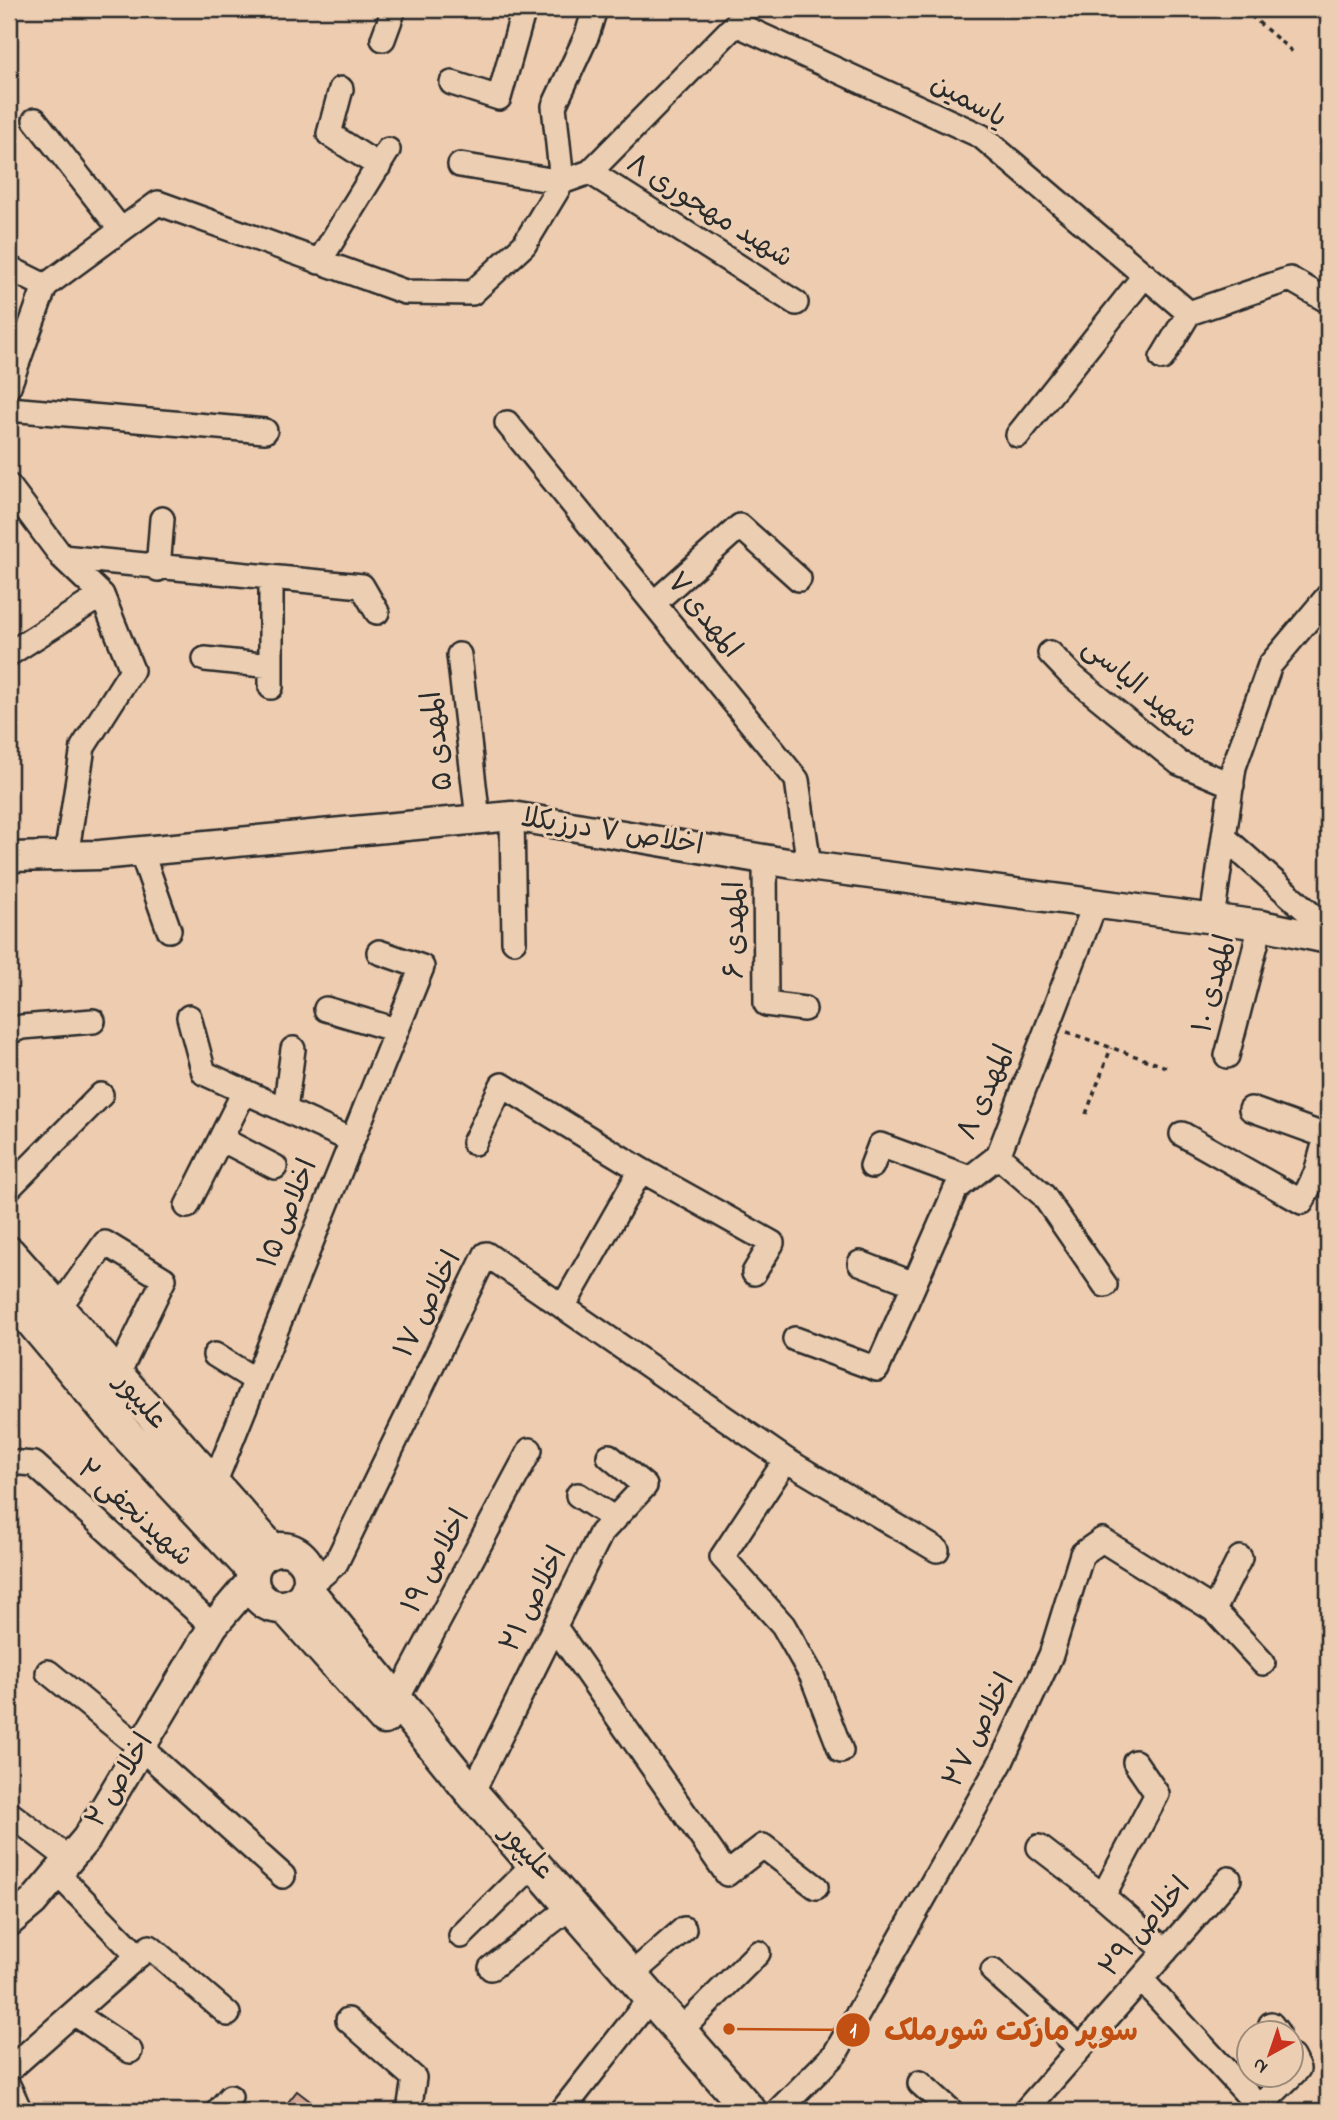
<svg xmlns="http://www.w3.org/2000/svg" width="1337" height="2120" font-family="'Indie Flower','Playpen Sans Arabic',sans-serif">
<style>
.building{fill:#d5a695;stroke:#2b2b2b;stroke-width:2}
.lines{fill:none;stroke-linecap:round;stroke-linejoin:round}
.minor-casing{stroke:#2b2b2b;stroke-width:28}
.tertiary-casing{stroke:#2b2b2b;stroke-width:33}
.secondary-casing{stroke:#2b2b2b;stroke-width:37}
.path{stroke:#2b2b2b;stroke-width:3.5;stroke-dasharray:5 5;stroke-linecap:butt}
.minor{stroke:#eccfb2;stroke-width:23}
.tertiary{stroke:#eccfb2;stroke-width:28}
.secondary{stroke:#eccfb2;stroke-width:32}
.labels{text-anchor:middle;dominant-baseline:central;stroke-width:6;stroke-linejoin:round;paint-order:stroke}
.street-label{font-size:28px;fill:#2b2b2b;stroke:#eccfb2}
.leader{fill:none;stroke:#c25012;stroke-width:2.5}
.callout-dot{fill:#c25012;stroke:#eccfb2;stroke-width:2.5}
.mark-label{font-size:21px;text-anchor:middle;font-weight:bold;fill:#fff}
.callout-label{font-size:30px;text-anchor:middle;font-weight:bold;fill:#c25012;stroke:#eccfb2;stroke-width:6;stroke-linejoin:round;paint-order:stroke}
</style>
<rect width="100%" height="100%" fill="#eeccb0"/>
<filter id="ink" filterUnits="userSpaceOnUse"><feTurbulence type="fractalNoise" baseFrequency=".0143" numOctaves="2"/><feDisplacementMap in="SourceGraphic" scale="14" xChannelSelector="R" yChannelSelector="G"/><feConvolveMatrix kernelMatrix="1 2 1 2 8 2 1 2 1" color-interpolation-filters="sRGB"/></filter>
<g filter="url(#ink)">
<path class="building" d="M297,2091L323,2111H281Z"/>
<g class="lines">
<defs>
<path id="minor" d="M383,39L394,9
M452,83L499,98L524,9
M341,89L329,134L379,166
M35,120L121,230
M460,165L562,182L590,172L736,24L981,136L1189,313L1290,279L1328,301
M590,172L796,303
M319,262L388,150
M9,268L45,286
M1162,358L1189,313
M9,386L45,286L158,203L405,292L472,293L524,245L562,182L554,106L587,35L595,9
M9,409L265,431
M507,423L797,780L809,866
M1018,435L1145,275
M9,486L62,557L102,595L132,670L83,747L66,857
M62,557L362,586L377,612
M158,569L162,519
M654,603L740,526L799,579
M1050,653L1071,675L1179,763L1232,785
M9,654L102,595
M459,655L478,819
M205,659L271,666
M271,687V579
M512,816L514,941
M1225,838L1314,917
M141,851L169,930
M765,859L766,1004L804,1009
M1212,919L1234,767L1270,665L1328,596
M326,1009L396,1030
M189,1017L204,1073L351,1140
M9,1032L22,1027L93,1021
M1227,1056L1261,925
M1251,1109L1326,1136
M285,1110L293,1049
M1182,1134L1302,1202L1316,1173L1328,1130
M221,1139L275,1167
M474,1143L502,1085L641,1170
M998,1156L1043,1195L1105,1285
M872,1166L880,1145L970,1178
M9,1188L101,1095
M187,1206L244,1092
M860,1263L914,1284
M563,1307L641,1170L772,1243L754,1273
M58,1309L105,1243L164,1279L117,1376
M795,1339L877,1369L956,1189L998,1156L1095,904
M215,1355L255,1380
M786,1460L722,1557L783,1625L812,1676L841,1751
M9,1462L34,1464L213,1626
M214,1484L422,967L379,952
M578,1495L615,1519
M309,1581L321,1576L336,1563L486,1254L786,1460L937,1550
M1214,1610L1240,1558
M555,1627L727,1874L763,1846L816,1887
M48,1672L141,1748L283,1876
M396,1701L530,1450
M1135,1762L1157,1794L1103,1896L1166,1951
M472,1793L601,1533L645,1486L609,1456
M9,1813L69,1859
M1039,1847L1103,1896
M461,1936L523,1875
M138,1956L150,1947L228,2014
M491,1968L559,1916
M993,1971L1080,2048
M632,1974L684,1929
M1141,1979L1259,2107L1298,2069L1292,2057
M74,2013L130,2051
M348,2020L414,2078L409,2111
M1271,2024L1277,2032
M681,2030L758,1953
M9,2070L138,1956L57,1873
M920,2083L951,2111
M9,2087L20,2111
M218,2111L230,2097
M562,2111L641,2010
M778,2111L835,2054L1001,1762L1051,1655L1082,1554L1102,1540L1214,1610L1263,1663
M1025,2111L1229,1879"/>
<path id="tertiary" d="M9,857L100,855L512,816L793,864L1261,925L1328,939
M9,1922L33,1902L87,1838L213,1626L252,1580"/>
<path id="secondary" d="M9,1253L272,1550
M9,1294L127,1435L253,1570
M252 1578a29 29 0 1 1 58 0a29 29 0 1 1-58 0Z
M307,1590L472,1793L750,2111
M285,1607L384,1718"/>
</defs>
<use href="#minor" class="minor-casing"/>
<use href="#tertiary" class="tertiary-casing"/>
<use href="#secondary" class="secondary-casing"/>
<path class="path" d="M1243,9L1295,54
M1067,1032L1169,1068
M1086,1114L1111,1048"/>
<use href="#minor" class="minor"/>
<use href="#tertiary" class="tertiary"/>
<use href="#secondary" class="secondary"/>
</g>
</g>
<g class="labels">
<g class="street-label">
<text transform="translate(968 102) rotate(29)">یاسمین</text>
<text transform="translate(709 212) rotate(32)">شهید مهجوری ۸</text>
<text transform="translate(703 616) rotate(51)">المهدی ۷</text>
<text transform="translate(1139 689) rotate(40)">شهید الیاسی</text>
<text transform="translate(439 741) rotate(-97)">المهدی ۵</text>
<text transform="translate(612 833) rotate(9)">اخلاص ۷ درزیکلا</text>
<text transform="translate(736 930) rotate(-90)">المهدی ۶</text>
<text transform="translate(1215 984) rotate(-76)">المهدی ۱۰</text>
<text transform="translate(987 1093) rotate(-66)">المهدی ۸</text>
<text transform="translate(289 1214) rotate(-68)">اخلاص ۱۵</text>
<text transform="translate(429 1305) rotate(-63)">اخلاص ۱۷</text>
<text transform="translate(140 1402) rotate(49)">علیپور</text>
<text transform="translate(134 1514) rotate(42)">شهیدنجفی ۲</text>
<text transform="translate(437 1562) rotate(-62)">اخلاص ۱۹</text>
<text transform="translate(535 1600) rotate(-63)">اخلاص ۲۱</text>
<text transform="translate(980 1731) rotate(-63)">اخلاص ۲۷</text>
<text transform="translate(121 1781) rotate(-59)">اخلاص ۲</text>
<text transform="translate(526 1853) rotate(48)">علیپور</text>
<text transform="translate(1146 1928) rotate(-49)">اخلاص ۲۹</text>
</g>
</g>
<path class="leader" d="M729 2029L853 2030"/>
<g class="callout-dot">
<circle cx="729" cy="2029" r="7"/>
<circle cx="853" cy="2030" r="18"/>
</g>
<g class="mark-label">
<text x="853" y="2037">1</text>
</g>
<g class="callout-label">
<text x="1011" y="2040">سوپر مارکت شورملک</text>
</g>
<rect width="1337" height="2120" fill="none" stroke="#eccfb2" stroke-width="35"/>
<rect x="18" y="18" width="1302" height="2085" fill="none" stroke="#2b2b2b" stroke-width="2.5" filter="url(#ink)"/>
<g transform="translate(1270 2054) rotate(220)"><circle r="33" fill="#eccfb2" stroke="#9f8d7c" stroke-width="2"/>
<path d="M0-5L12 26L0 18L-12 26Z" fill="#c8321e"/>
<text y="-10" font-size="19" font-weight="bold" text-anchor="middle" fill="#2b2b2b">N</text>
</g>
</svg>
